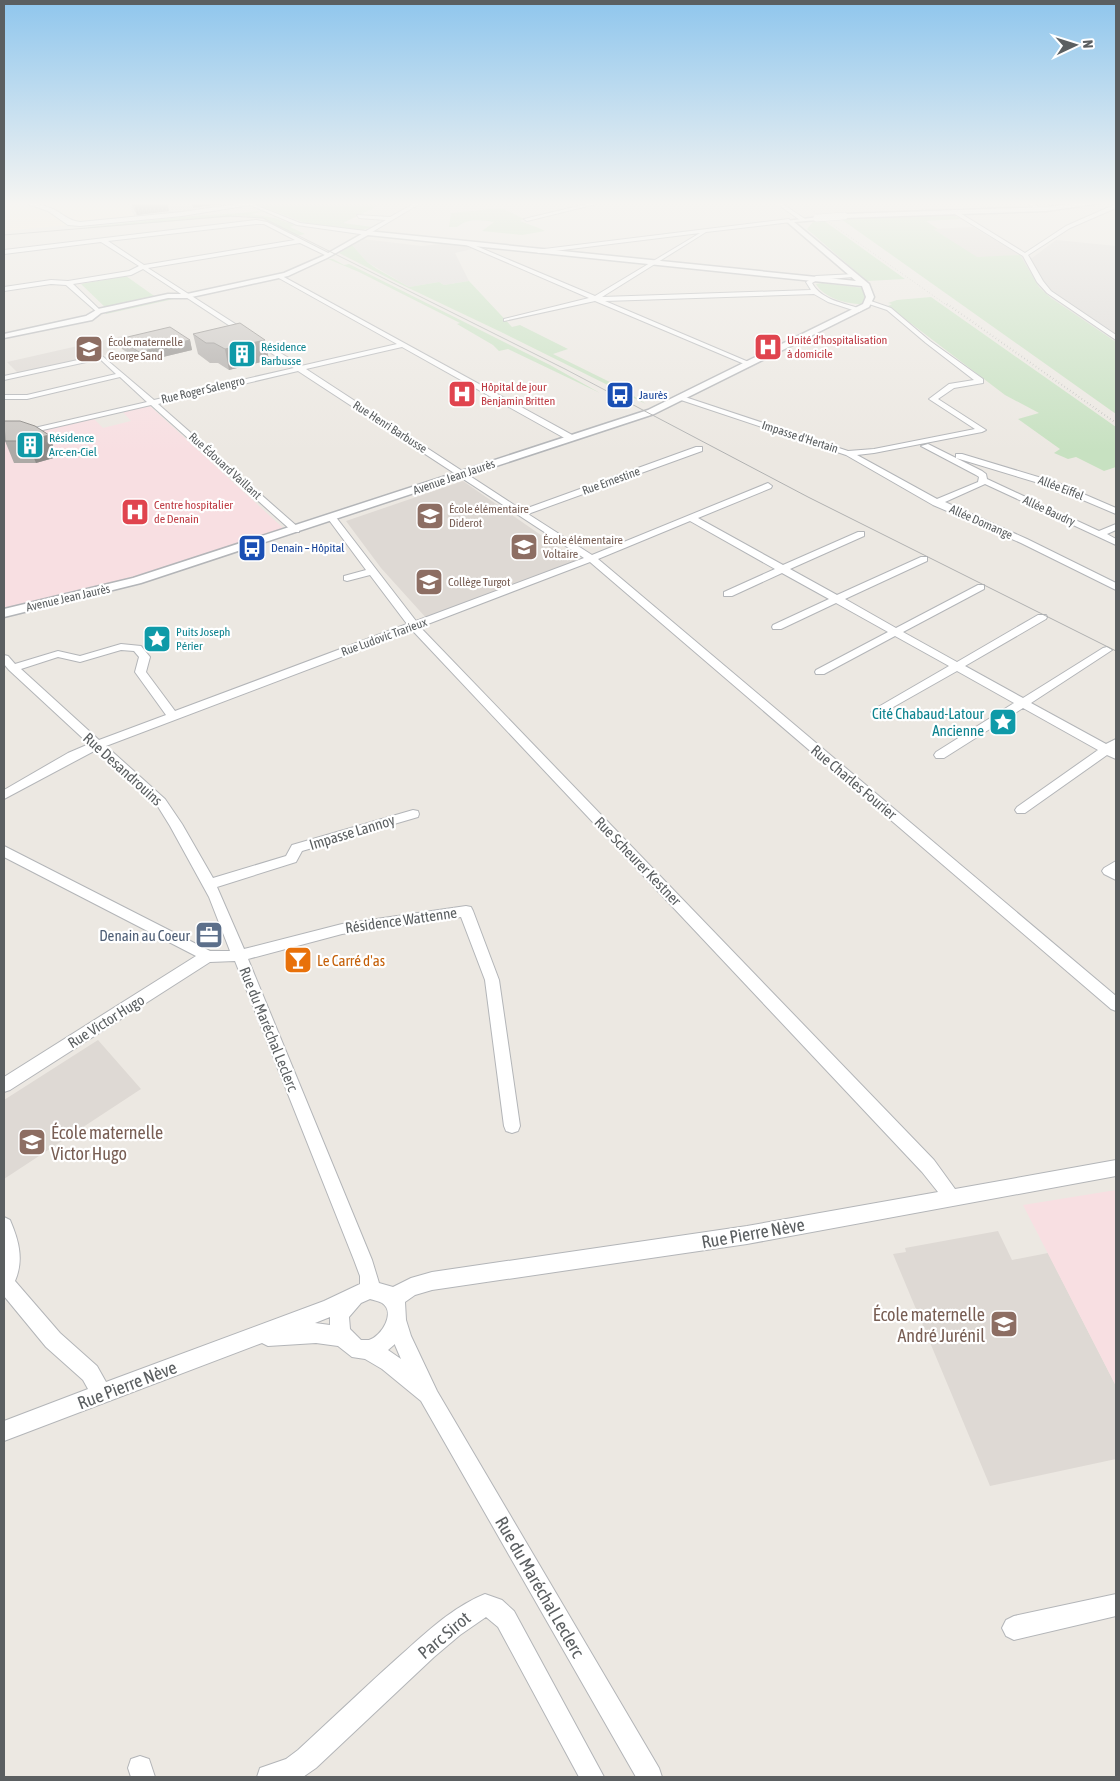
<svg xmlns="http://www.w3.org/2000/svg" width="1120" height="1781" font-family="'Asap Condensed',sans-serif">
<style>
.commercial{fill:#f9ecd9}
.industrial{fill:#dddad7}
.education{fill:#ded9d4}
.medical{fill:#f8dfe2}
.green{fill:#c7e1c1}
.lines{fill:none;stroke-linecap:round;stroke-linejoin:round}
.minor-casing{stroke:#b3b5b8;stroke-width:2}
.tertiary-casing{stroke:#b3b5b8;stroke-width:3}
.secondary-casing{stroke:#afb3b6;stroke-width:2}
.minor{fill:#fff;fill-rule:evenodd}
.tertiary{fill:#fff;fill-rule:evenodd}
.secondary{fill:#fff;fill-rule:evenodd}
.tram{stroke:#b0b1b1;stroke-width:1}
.rail-far1{stroke:#b0b1b1;stroke-width:1;stroke-dasharray:0.5 2.5;stroke-linecap:butt}
.rail{stroke:#b0b1b1;stroke-width:2;stroke-dasharray:0.5 3;stroke-linecap:butt}
.tertiary-bridge-casing{stroke:#b3b5b8;stroke-width:8;stroke-linecap:butt}
.tertiary-bridge{stroke:#fff;stroke-width:7}
.wall{fill:#ada9a6}
.shaded-wall{fill:#8d8a87}
.building{fill:#c9c5c1;stroke:#8d8a87}
.labels{text-anchor:middle;dominant-baseline:central;stroke-width:4.5;stroke-linejoin:round;paint-order:stroke}
.far-health-label{font-size:12px;fill:#be3a42;stroke:#fff;text-anchor:start}
.far-education-label{font-size:12px;fill:#785e54;stroke:#fff;text-anchor:start}
.far-culture-label{font-size:12px;fill:#0d838f;stroke:#fff;text-anchor:start}
.far-street-label{font-size:12px;fill:#5b5f61;stroke:#fff}
.far-transit-label{font-size:12px;fill:#164399;stroke:#fff;text-anchor:start}
.culture-label{font-size:15px;fill:#0d838f;stroke:#fff;text-anchor:end}
.street-label{font-size:15px;fill:#5b5f61;stroke:#fff}
.service-label{font-size:15px;fill:#4e5e75;stroke:#fff;text-anchor:end}
.food-label{font-size:15px;fill:#c56008;stroke:#fff;text-anchor:start}
.near-education-label{font-size:18px;fill:#785e54;stroke:#fff;text-anchor:start}
.near-street-label{font-size:18px;fill:#5b5f61;stroke:#fff}
</style>
<rect width="100%" height="100%" fill="#ece8e2"/>
<path class="commercial" d="M4,203H127L136,219L4,231Z"/>
<path class="industrial" d="M127,203H253L136,219Z
M362,239L422,246L450,243L464,245L472,249L455,253L469,281L444,285L439,282L409,287L367,262L352,245Z
M1056,240L1116,246V342L1051,298L1034,282L1020,255L1032,258Z"/>
<path class="education" d="M973,227L1020,255L977,258L932,229Z
M122,336L130,342L103,356L18,373L7,362Z
M463,481L584,565L428,620L381,568L346,521Z
M98,1040L141,1089L4,1179V1100Z
M998,1231L1012,1260L1048,1253L1116,1386V1459L990,1486L893,1254L906,1252L905,1248Z"/>
<path class="medical" d="M146,406H150L282,527L281,530L132,578L4,608V439L93,418L103,428L131,421L122,411Z
M1116,1190V1386L1023,1205Z"/>
<path class="green" d="M253,203H384L343,223L372,227L359,231L305,223Z
M502,208L524,219L520,221C529,225 536,226 545,231L522,235L482,231L494,222C480,220 468,218 457,227H449L451,213Z
M259,211L261,212L250,214L275,218L295,225L290,227L305,234L296,236L264,220L266,219L241,216L88,228V227C120,224 160,219 192,216C214,214 238,214 259,211Z
M952,214L961,219L926,221L938,229H933L977,257L1020,255L1039,287L1051,298L1116,342V414L841,219Z
M823,220L905,279L867,281L807,229L813,222Z
M352,245L367,262L377,269L409,287L439,282L444,285L469,281L512,327L520,325L568,349L553,354L618,386L646,404L501,332L396,282L339,253Z
M328,259H333L344,265L349,264L550,365L600,393L508,349L499,351L493,345L457,324L460,323L359,272Z
M126,276L157,298H178L106,314V308L81,284Z
M822,283L863,288C866,294 866,299 861,304C846,304 824,298 816,284Z
M931,297L1116,427V467L1104,471L1076,457L1068,459L1054,453L1060,449L1018,419L1039,413L1005,395L888,306L892,304L888,303L897,300Z"/>
<g class="lines">
<defs>
<path id="minor" d="M250,203L300,223L366,231L386,220L359,218L357,215L390,217L415,203H421L367,235L297,225L250,205Z
M591,203H600L527,221L524,219Z
M776,203H781L805,219L800,220Z
M1028,203H1033L1042,209L1037,210Z
M1116,204V208L1070,228L1028,255L1043,281L1051,291L1116,335V340L1047,293L1037,282L1023,256L950,211L955,210L1025,253L1066,226Z
M789,219L791,222L706,232L602,297L811,290L806,282L816,276L855,274L853,277L817,280L812,283C821,300 844,303 861,309L862,310L859,312L828,302L814,294L605,301L751,363L753,364L749,366L595,301L504,321V319L589,298L464,244L469,243L595,296L700,233L538,253L536,250Z
M256,220L267,222L332,255L327,256L300,243L148,268L301,366L397,344L277,277L282,276L574,436V440H568L402,347L306,369L522,510L696,447H702V451L528,514L592,555L768,483L772,486L771,488L698,518L783,565L858,532H864V536L790,569L837,595L921,557H927V561L845,599L896,628L978,585H984V589L903,632L957,662L1038,615H1046L1047,617L1046,619L965,666L1023,698L1103,648L1107,647L1112,650L1031,703L1106,744L1116,739V759L1107,755L1025,813H1017L1015,810L1017,807L1098,750L1023,708L944,758H936L934,755L936,752L1014,703L957,671L881,714H873L871,712L873,710L949,666L895,636L824,674H816L815,672L816,670L888,632L836,603L781,629H773L772,627L773,625L829,599L782,573L732,596H724V592L775,569L690,521L598,559L1116,996V1011L1111,1009L590,562L420,627L934,1160L955,1189L1116,1160V1176L747,1244L432,1290L415,1295L405,1302L406,1320L411,1336L437,1391L659,1768L662,1777H636L421,1401L382,1369L365,1359L352,1357L338,1346L316,1343L268,1346L262,1343L4,1441V1421L88,1389L83,1380L46,1347L4,1296V1217L10,1220C19,1241 24,1260 15,1281L60,1333L97,1366L106,1382L324,1301L360,1284V1276L354,1260L235,961L210,962L10,1090L4,1092V1077L196,956L4,857V846L210,951H230L209,897L170,826L157,805L96,750L4,799V790L68,753L89,744L9,670L4,664V655L8,656L15,664L58,651L80,656L121,644L141,646L150,657L146,672L175,711L407,624L370,575L347,581L344,580V576L366,570L329,520V516H335L416,621L584,558L298,371L158,404L299,528V532H293L151,405L4,439V435L147,402L120,377L27,399H4V395H27L116,374L100,359L4,380V376L101,355L154,400L294,368L143,269L131,275L73,284L100,310V312L98,313L66,285L51,284L4,291V287L51,280L68,281L129,271L139,266L101,242L4,254V250ZM256,224H264L295,240L144,265L108,241ZM412,630L922,1172L938,1192L747,1226L432,1272L411,1278L393,1287L379,1283L372,1260L248,959L342,934L461,917L485,980L504,1126L506,1131L512,1133L518,1131L520,1126L499,980L473,911L471,907L466,906L342,924L244,949L217,887L296,862L302,851L418,817L419,814L418,811L413,810L292,845L286,856L213,878L182,824L165,799L106,746ZM121,650L134,651L139,657L135,672L166,715L99,740L21,669L58,657L80,662ZM370,1299C373,1300 379,1301 382,1303C396,1312 382,1336 369,1340C367,1340 364,1340 361,1340L350,1329L349,1317L361,1303ZM330,1317V1325L315,1323ZM395,1344V1345L401,1359L388,1350Z
M868,300L891,308L930,341L983,379V383L954,388L938,399L986,430L982,432L874,453L857,455L937,499L978,482L979,477L976,475L921,446L928,444L982,471L986,474L987,479L1099,531L1116,524V530L1107,534L1116,539V545L985,484L945,502L1027,539L1116,583V590L1021,543L933,505L846,455L675,398L682,396L848,451L874,449L975,429L929,399L949,384L974,380L926,343L887,310L866,303L865,302Z
M956,454H962L1058,483L1116,508V514L1052,487L956,458Z
M1116,861V880L1104,874L1102,871L1104,868Z
M485,1594L502,1600L514,1611L604,1777H579L498,1627L486,1617L460,1635L434,1657L316,1768L303,1777H257L260,1768L286,1759L298,1750C333,1718 367,1685 402,1654C428,1631 453,1607 485,1594Z
M1116,1594V1616L1014,1640L1006,1636L1002,1628L1006,1620L1014,1616Z
M140,1756L149,1759L155,1777H131L128,1768L131,1759Z"/>
<path id="tertiary" d="M1082,203H1101L1046,211L844,218L841,216L844,214L1046,207Z
M819,217L817,220L794,222L869,284L874,297L869,307L654,414L141,583L4,617V609L133,578L648,410L863,304L866,297L862,286L368,235L327,258L288,276L187,298H168L101,313L92,320L4,338V334L86,316L98,309L168,294H187L284,273L323,256L367,231L856,281L786,221Z"/>
<path id="secondary" d="M25,203C35,203 44,205 53,209C63,214 69,221 80,222L182,212L244,203H262L182,216L80,226L68,225L48,211Z"/>
</defs>
<use href="#minor" class="minor-casing"/>
<use href="#tertiary" class="tertiary-casing"/>
<use href="#secondary" class="secondary-casing"/>
<use href="#minor" class="minor"/>
<use href="#tertiary" class="tertiary"/>
<use href="#secondary" class="secondary"/>
<path class="tram" d="M4,235L229,216L263,218L565,369L808,497L1116,651"/>
<path class="rail-far1" d="M802,203L948,306"/>
<path class="rail" d="M947,304L1116,423"/>
<defs>
<path id="tertiary-bridge" d="M817,218L844,216"/>
</defs>
<use href="#tertiary-bridge" class="tertiary-bridge-casing"/>
<use href="#tertiary-bridge" class="tertiary-bridge"/>
</g>
<path class="wall" d="M130,203H167L169,211L137,215Z
M193,334L265,340L269,360L229,370L218,363H210L198,354Z
M119,339L190,340L192,350L142,362L122,349Z
M49,435L57,457L36,463H14L5,441Z"/>
<path class="shaded-wall" d="M139,203H167L169,211L137,215L134,204Z
M192,203H228L193,208Z
M190,340L192,350L142,362L139,352Z
M265,340L269,360L229,370L225,349Z
M49,435L57,457L36,463L27,441Z"/>
<path class="building" d="M240,323L265,340L225,349L214,343H206L193,334Z
M170,327L190,340L139,352L119,339Z
M4,421H20L35,426L49,435L27,441H5Z"/>
<linearGradient id="sky" x2="0" y2="1"><stop stop-color="#8fc6ed"/><stop offset="0.45" stop-color="#f6f5f2"/><stop offset="1" stop-color="#f6f5f2" stop-opacity="0"/></linearGradient>
<rect width="1120" height="452" fill="url(#sky)"/>
<defs>
<symbol id="hospital-square" viewBox="-11 -11 22 22"><rect x="-9" y="-9" width="18" height="18" rx="4" fill="#e0444e" stroke="#fff"/><path d="M-5-5h3v3.5h4V-5h3V5h-3V1.5h-4V5h-3Z" fill="#fff"/></symbol>
<symbol id="school-square" viewBox="-11 -11 22 22"><rect x="-9" y="-9" width="18" height="18" rx="4" fill="#8d6e63" stroke="#fff"/><path d="M0-5L7-2L0 1L-7-2ZM-4 1L0 2.5L4 1V4Q0 6-4 4Z" fill="#fff"/></symbol>
<symbol id="building-square" viewBox="-11 -11 22 22"><rect x="-9" y="-9" width="18" height="18" rx="4" fill="#0f9aa8" stroke="#fff"/><path d="M-4-6H4V6H1V3H-1V6H-4ZM-2.5-4.3h1.7v1.8h-1.7ZM.8-4.3h1.7v1.8H.8ZM-2.5-1h1.7V.8h-1.7ZM.8-1h1.7V.8H.8Z" fill="#fff"/></symbol>
<symbol id="bus-square" viewBox="-11 -11 22 22"><rect x="-9" y="-9" width="18" height="18" rx="4" fill="#1a4fb4" stroke="#fff"/><path d="M-5-6H5V4H4V6H2V4H-2V6H-4V4H-5ZM-3.5-4V0h7V-4ZM-3.5 1.2v1.5H-2V1.2ZM2 1.2v1.5H3.5V1.2Z" fill="#fff"/></symbol>
<symbol id="sight-square" viewBox="-11 -11 22 22"><rect x="-9" y="-9" width="18" height="18" rx="4" fill="#0f9aa8" stroke="#fff"/><path d="M0-6L1.8-2.2L6-1.7L2.9 1.2L3.7 5.4L0 3.3L-3.7 5.4L-2.9 1.2L-6-1.7L-1.8-2.2Z" fill="#fff"/></symbol>
<symbol id="office-square" viewBox="-11 -11 22 22"><rect x="-9" y="-9" width="18" height="18" rx="4" fill="#5c6f8a" stroke="#fff"/><path d="M-6-3h4V-5.5h4V-3h4V5H-6ZM-1-4.5V-3h2v-1.5ZM-6 0V1H6V0Z" fill="#fff"/></symbol>
<symbol id="bar-square" viewBox="-11 -11 22 22"><rect x="-9" y="-9" width="18" height="18" rx="4" fill="#e8710a" stroke="#fff"/><path d="M-6-5H6L.8 .8V4.5H3.5V6h-7V4.5H-.8V.8Z" fill="#fff"/></symbol>
</defs>
<g fill-rule="evenodd">
<use href="#hospital-square" x="752" y="331" width="32" height="32"/>
<use href="#school-square" x="73" y="333" width="32" height="32"/>
<use href="#building-square" x="226" y="338" width="32" height="32"/>
<use href="#hospital-square" x="446" y="378" width="32" height="32"/>
<use href="#bus-square" x="604" y="379" width="32" height="32"/>
<use href="#building-square" x="14" y="429" width="32" height="32"/>
<use href="#hospital-square" x="119" y="496" width="32" height="32"/>
<use href="#school-square" x="414" y="500" width="32" height="32"/>
<use href="#school-square" x="508" y="531" width="32" height="32"/>
<use href="#bus-square" x="236" y="532" width="32" height="32"/>
<use href="#school-square" x="413" y="566" width="32" height="32"/>
<use href="#sight-square" x="141" y="623" width="32" height="32"/>
<use href="#sight-square" x="987" y="706" width="32" height="32"/>
<use href="#office-square" x="193" y="919" width="32" height="32"/>
<use href="#bar-square" x="282" y="944" width="32" height="32"/>
<use href="#school-square" x="16" y="1126" width="32" height="32"/>
<use href="#school-square" x="988" y="1308" width="32" height="32"/>
</g>
<g class="labels">
<g class="far-health-label">
<text x="787" y="340">Unité d'hospitalisation<tspan x="787" dy="14">à domicile</tspan></text>
<text x="481" y="387">Hôpital de jour<tspan x="481" dy="14">Benjamin Britten</tspan></text>
<text x="154" y="505">Centre hospitalier<tspan x="154" dy="14">de Denain</tspan></text>
</g>
<g class="far-education-label">
<text x="108" y="342">École maternelle<tspan x="108" dy="14">George Sand</tspan></text>
<text x="449" y="509">École élémentaire<tspan x="449" dy="14">Diderot</tspan></text>
<text x="543" y="540">École élémentaire<tspan x="543" dy="14">Voltaire</tspan></text>
<text x="448" y="582">Collège Turgot</text>
</g>
<g class="far-culture-label">
<text x="261" y="347">Résidence<tspan x="261" dy="14">Barbusse</tspan></text>
<text x="49" y="438">Résidence<tspan x="49" dy="14">Arc-en-Ciel</tspan></text>
<text x="176" y="632">Puits Joseph<tspan x="176" dy="14">Périer</tspan></text>
</g>
<g class="far-street-label">
<text transform="translate(203 390) rotate(-13)">Rue Roger Salengro</text>
<text transform="translate(390 427) rotate(33)">Rue Henri Barbusse</text>
<text transform="translate(800 437) rotate(18)">Impasse d'Hertain</text>
<text transform="translate(225 466) rotate(42)">Rue Édouard Vaillant</text>
<text transform="translate(454 477) rotate(-19)">Avenue Jean Jaurès</text>
<text transform="translate(611 481) rotate(-20)">Rue Ernestine</text>
<text transform="translate(1061 488) rotate(21)">Allée Eiffel</text>
<text transform="translate(1049 511) rotate(25)">Allée Baudry</text>
<text transform="translate(981 522) rotate(24)">Allée Domange</text>
<text transform="translate(68 598) rotate(-13)">Avenue Jean Jaurès</text>
<text transform="translate(384 637) rotate(-20)">Rue Ludovic Trarieux</text>
</g>
<g class="far-transit-label">
<text x="639" y="395">Jaurès</text>
<text x="271" y="548">Denain – Hôpital</text>
</g>
<g class="culture-label">
<text x="984" y="713">Cité Chabaud-Latour<tspan x="984" dy="17">Ancienne</tspan></text>
</g>
<g class="street-label">
<text transform="translate(123 769) rotate(42)">Rue Desandrouins</text>
<text transform="translate(854 782) rotate(40)">Rue Charles Fourier</text>
<text transform="translate(352 832) rotate(-17)">Impasse Lannoy</text>
<text transform="translate(638 861) rotate(46)">Rue Scheurer Kestner</text>
<text transform="translate(401 920) rotate(-8)">Résidence Wattenne</text>
<text transform="translate(106 1021) rotate(-32)">Rue Victor Hugo</text>
<text transform="translate(269 1029) rotate(68)">Rue du Maréchal Leclerc</text>
</g>
<g class="service-label">
<text x="190" y="935">Denain au Coeur</text>
</g>
<g class="food-label">
<text x="317" y="960">Le Carré d'as</text>
</g>
<g class="near-education-label">
<text x="51" y="1132">École maternelle<tspan x="51" dy="21">Victor Hugo</tspan></text>
<text x="985" y="1314" text-anchor="end">École maternelle<tspan x="985" dy="21">André Jurénil</tspan></text>
</g>
<g class="near-street-label">
<text transform="translate(753 1233) rotate(-10)">Rue Pierre Nève</text>
<text transform="translate(127 1385) rotate(-21)">Rue Pierre Nève</text>
<text transform="translate(540 1587) rotate(60)">Rue du Maréchal Leclerc</text>
<text transform="translate(444 1635) rotate(-40)">Parc Sirot</text>
</g>
</g>
<rect width="1120" height="1781" fill="none" stroke="#5b5f61" stroke-width="10"/>
<g transform="translate(1075 45) rotate(86)" stroke="#ffffff" stroke-width="4" paint-order="stroke">
<path d="M0-4L9 19L0 12L-9 19Z" fill="#5b5f61"/>
<text y="-8" font-size="14" font-weight="bold" text-anchor="middle" fill="#5b5f61">N</text>
</g>
</svg>
